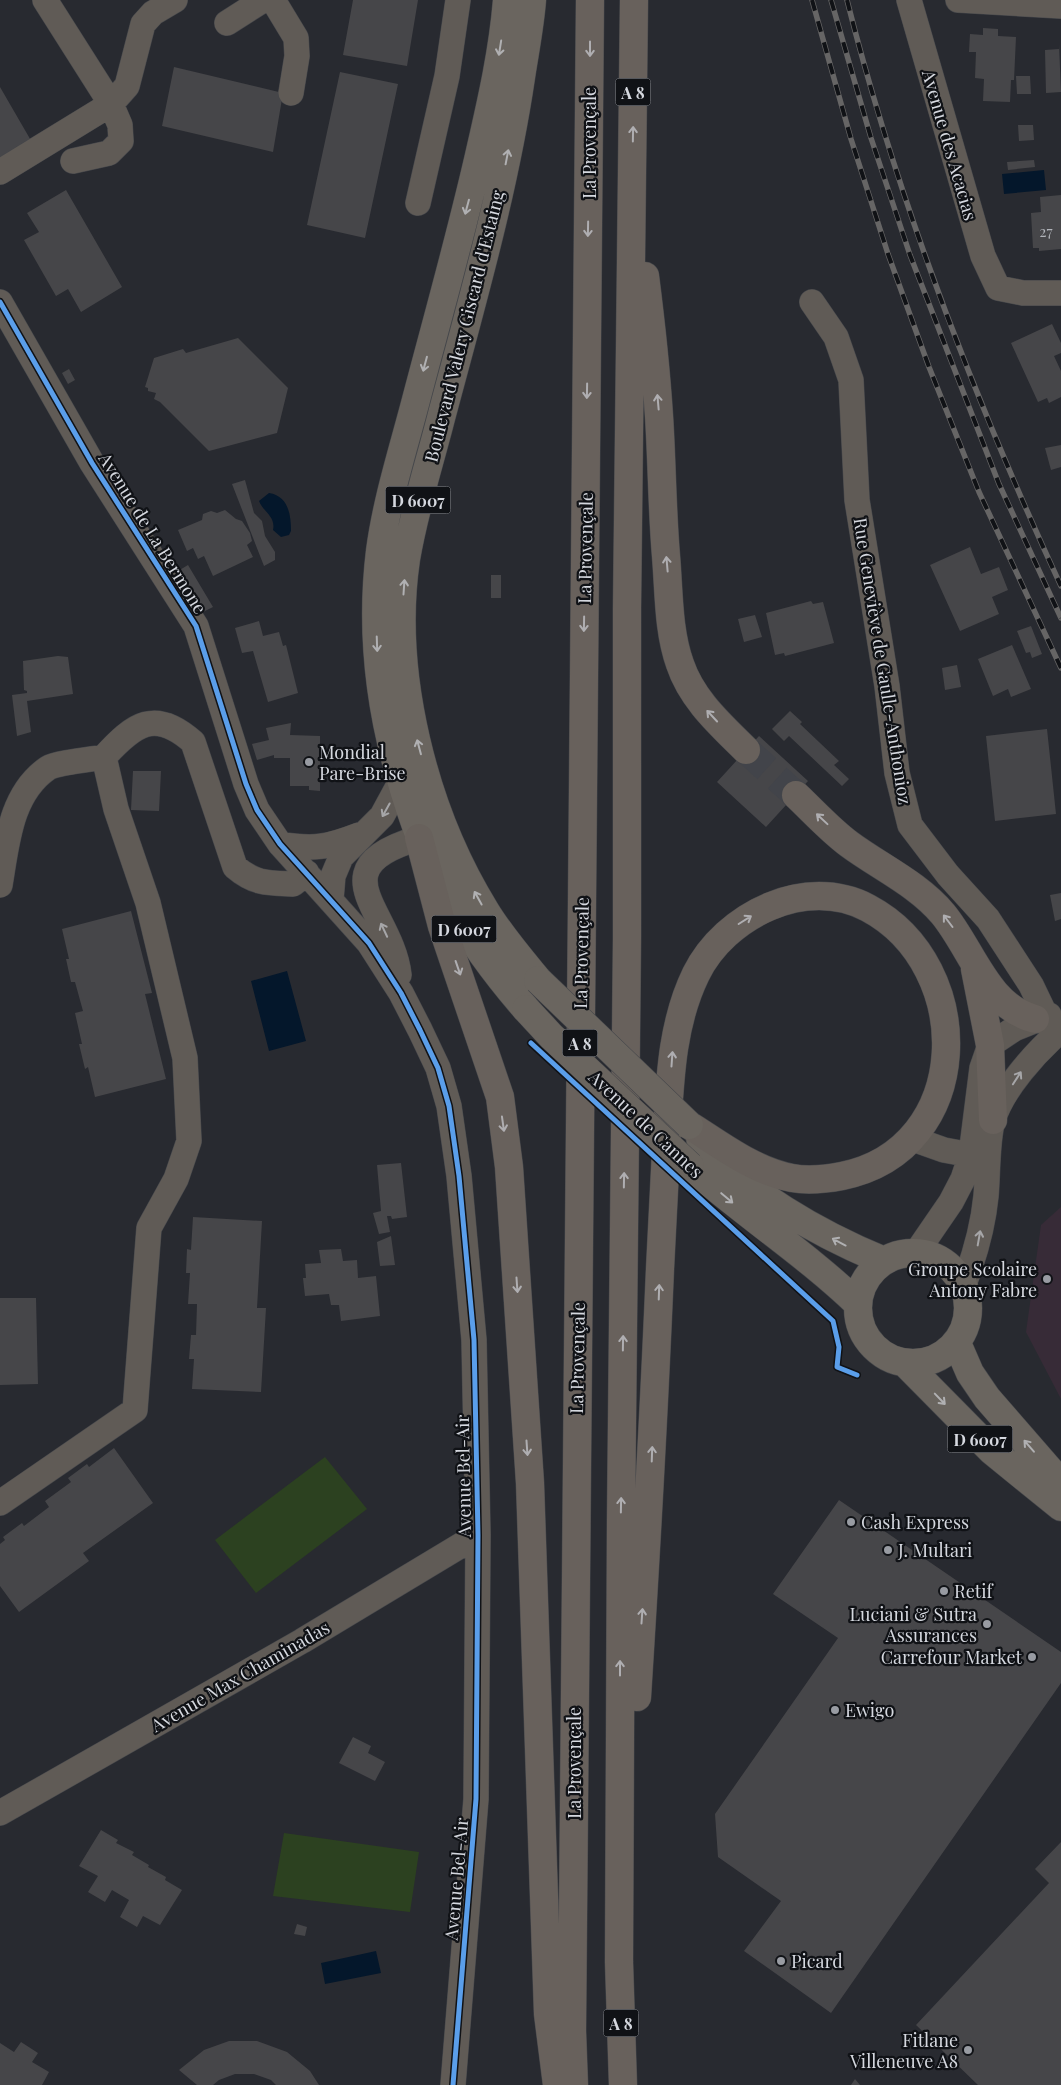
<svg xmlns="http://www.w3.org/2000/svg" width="1061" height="2085" font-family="'Playfair Display',serif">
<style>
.education{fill:#372b37}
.green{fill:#2c4120}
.water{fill:#04172b}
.building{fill:#464649}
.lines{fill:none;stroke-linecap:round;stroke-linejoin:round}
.highway-tunnel{stroke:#42444a;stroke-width:28;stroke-dasharray:28 14;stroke-linecap:butt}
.minor-casing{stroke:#45474b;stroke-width:26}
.major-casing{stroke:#45474b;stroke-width:29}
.highway-casing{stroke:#45474b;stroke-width:29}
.minor{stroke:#605b56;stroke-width:25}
.major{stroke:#6a655f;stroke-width:28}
.highway{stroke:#68615c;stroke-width:28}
.rail-casing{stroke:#666565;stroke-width:5.5}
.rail{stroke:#101216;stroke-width:4;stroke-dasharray:11;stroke-linecap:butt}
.major-bridge-casing{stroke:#45474b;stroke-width:29;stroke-linecap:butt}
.major-bridge{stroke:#6a655f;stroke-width:28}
.cycleway-casing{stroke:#101216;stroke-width:8}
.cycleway{stroke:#5a9eea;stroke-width:5}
.oneway{stroke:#b0b0b2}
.oneway2{stroke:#afaeb1}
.oneway3{stroke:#a6a6a8}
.poi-dot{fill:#989ba2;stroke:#101216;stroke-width:2}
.labels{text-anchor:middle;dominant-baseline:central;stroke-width:4.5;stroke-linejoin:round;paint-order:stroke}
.number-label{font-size:15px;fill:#b1b4ba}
.shield{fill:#101216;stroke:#9a9da3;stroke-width:1}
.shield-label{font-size:16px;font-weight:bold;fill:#d5d8df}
.street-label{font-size:18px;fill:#d5d8df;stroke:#101216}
.poi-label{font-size:18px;fill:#d5d8df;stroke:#101216;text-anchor:start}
</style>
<rect width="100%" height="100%" fill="#282a30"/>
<path class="education" d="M1061,1207V1399L1026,1332L1041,1225Z"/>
<path class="green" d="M325,1457L367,1509L256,1593L215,1540Z
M284,1833L419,1852L410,1912L273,1896Z"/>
<path class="water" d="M1044,170L1046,190L1004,194L1002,174Z
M269,493C289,496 291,516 291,531L289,535L281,537L273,530C276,516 263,512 259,501Z
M287,971L306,1041L269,1051L251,981Z
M376,1951L381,1973L325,1984L321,1963Z"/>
<path class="building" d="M353,0H418L407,66L343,55Z
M983,28L998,29V36L1016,37L1014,80H1011L1010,102L983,101L984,79L975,78L976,52H969L970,34L983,35Z
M1059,44L1061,92L1046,93L1045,50L1059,49Z
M174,67L283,93L273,152L162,126Z
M340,72L398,84L365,238L307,225Z
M1016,76H1030L1031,94H1017Z
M0,87L33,144L0,164Z
M1018,125H1033L1034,140L1019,141Z
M1034,160L1035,167L1008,170L1007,162Z
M66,190L122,287L81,312L68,289L56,296L24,240L39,232L27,213Z
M1061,195V249L1039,251V248H1033L1031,213L1041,212L1040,197Z
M1052,324L1061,343V353L1054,356L1061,371V397L1049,403L1047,398L1038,402L1011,343Z
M238,338L288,388L277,433L209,451L160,402L154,399L156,393L148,391V388L145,387L154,358L183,349L186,353Z
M69,369L75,380L68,384L62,373Z
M1061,445V467L1051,470L1045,448Z
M245,480L254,513L262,521L265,536L275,552V560L264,566L232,484Z
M225,510L236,519L242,521L250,533L252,541L247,545L253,557L213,576L204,556L198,559L193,548L187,551L178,530L202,520L203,514L211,511L217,513Z
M970,547L981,574L999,567L1008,590L992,597L999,614L960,631L930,565Z
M188,565L213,607L203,612L178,571Z
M491,575H501V598H491Z
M811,601L813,604L823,602L834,643L785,656L784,653L775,655L766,613Z
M755,615L762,637L744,642L738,619Z
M259,621L263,636L279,632L283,646L286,645L298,693L268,702L253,651L242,653L235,628Z
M1031,626L1042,654L1032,658L1030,652L1026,653L1017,631Z
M1012,645L1031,689L1011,697L1008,689L993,696L978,659Z
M58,656L68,657L73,694L27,701L31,732L17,736L12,695L27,693V691L24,690L23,661Z
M957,665L961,687L945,690L942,668Z
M790,711L802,722L800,724L839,761L834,765L849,779L842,786L789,736L784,741L772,729Z
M291,723L290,735L320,736V791L309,790V786H290V758H274V755L257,760L252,744L269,740L266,728Z
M1047,729L1056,814L995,821L986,736Z
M759,736L808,781L766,827L717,782Z
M133,771H161L159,811L131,810Z
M1061,893V919L1055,921L1050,895Z
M131,911L152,993L145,994L166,1079L95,1097L88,1067L85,1069L79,1044H82L75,1013L83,1011L75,982H71L66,959H69L62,929Z
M401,1163L407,1217L392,1219L391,1216H387L390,1232L379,1234L373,1213L381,1211L377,1165Z
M193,1217L262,1221L257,1308H266L261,1392L192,1389L194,1359H189L191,1335H196L197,1304H188L190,1273H186L187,1249L191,1250Z
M391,1236L395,1265L380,1266L377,1242Z
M341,1249L343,1261L357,1260L358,1278L376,1276L380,1316L341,1321L339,1305H331L329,1294L305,1296L303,1278H306L305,1264L321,1263L319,1250Z
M0,1298H36L38,1384L0,1385Z
M114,1448L153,1503L83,1553L89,1561L19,1612L0,1586V1544L5,1540L3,1537L22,1523L24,1526L49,1507L45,1501L71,1482L68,1478L87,1464L89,1467Z
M839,1500L1061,1652V1683L831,2013L744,1951L781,1901L718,1857L715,1814L838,1638L773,1594Z
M353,1737L371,1746L368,1753L385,1762L375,1781L339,1763Z
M101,1830L118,1840L116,1843L134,1852L132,1855L149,1865L148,1867L166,1877L165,1880L182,1890L160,1925L143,1916L137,1927L120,1917L129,1900L112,1890L105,1902L88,1892L98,1876L79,1866Z
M1061,1842V2085H978L916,2025L1049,1883L1035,1869Z
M297,1924L307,1927L305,1936L294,1934Z
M229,2041H257L287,2052L310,2071L319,2085H276L271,2080L254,2074H235L219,2080L213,2085H197L179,2070L204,2050Z
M21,2042L38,2053L32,2062L49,2072L42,2085H0V2043L14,2052Z
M855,2079L860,2085H851Z"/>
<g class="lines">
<path class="highway-tunnel" d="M746,750L796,795"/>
<defs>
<path id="minor" d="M45,0L111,104L120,125L121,141L109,153L73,161
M273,0L296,38L297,56L291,93
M909,0L983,256L998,288L1023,293H1061
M958,0L1061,6
M227,23L263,0
M0,172L111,104L127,86L143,24L153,13L175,0
M418,203L447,76L458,0
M0,302L92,463L196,626L246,784L257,810L280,844L369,943L401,993L420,1030L438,1068L449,1106L459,1176L474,1340L478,1535L476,1799L453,2085
M812,302L836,337L851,380L857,500L887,686L897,773L910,825L948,875L988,919L1031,985L1055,1035
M280,844C314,850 328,847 359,835
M0,885C7,844 10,794 48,768C56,763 93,759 104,757
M331,900L333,876L341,857L382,816L401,781
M399,975C392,911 315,869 419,838
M913,1139L944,1150L971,1155
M916,1253L951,1202L963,1179L971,1155L982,1068L990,1045L1014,1029L1049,1015
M964,1284C975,1255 983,1227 986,1196C988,1175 987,1139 993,1120C1003,1088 1036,1052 1061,1030
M0,1503L135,1410L149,1228L176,1179L189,1141L185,1058L148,903L116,809L104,757C134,724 155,708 193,742L235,867C255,884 268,883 293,884L307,873
M0,1813L302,1641L478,1535"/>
<path id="major" d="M507,0C503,50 492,99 481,147C462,232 438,316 416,400C403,450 387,499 380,551C370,633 380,714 405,793C432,881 466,940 526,1009
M532,0C530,26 525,51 521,77C504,192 471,305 441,418C429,465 414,511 406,559C389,674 424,811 485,910C500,935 519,957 538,980
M700,1138C745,1193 819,1234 884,1261
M690,1166C744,1214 806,1254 858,1304
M858 1308a55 55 0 1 1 110 0a55 55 0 1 1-110 0Z
M957,1343L970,1373L987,1398L1061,1483
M906,1364L992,1451L1061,1507"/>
<path id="highway" d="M645,276C651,323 656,369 659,416C662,462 662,509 666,556C669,591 668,631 680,664C692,700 721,725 746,750
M796,795C813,811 830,830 849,844C880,867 918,884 943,914C972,949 987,1007 1035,1019
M419,838L442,926L500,1097L509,1167L530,1483L548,2014L557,2085
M975,969L990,1045L993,1120
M637,1697C646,1555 654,1412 660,1269C662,1223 665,1177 667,1131C670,1078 672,1023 696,974C725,915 806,875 868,908C977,966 975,1149 842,1176C826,1179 808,1181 792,1178C754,1171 721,1145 689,1125
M574,2085L572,2031L590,0
M623,2085L619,1962L621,1521L627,938V609L634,0"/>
</defs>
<use href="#minor" class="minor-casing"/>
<use href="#major" class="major-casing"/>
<use href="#highway" class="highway-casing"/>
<use href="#minor" class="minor"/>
<use href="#major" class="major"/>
<use href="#highway" class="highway"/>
<defs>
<path id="rail" d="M812,0L851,139L888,254L929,367L979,492L1061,668
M831,0L871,138L910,255L999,484L1061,618
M847,0C898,202 974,398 1061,586"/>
</defs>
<use href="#rail" class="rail-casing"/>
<use href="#rail" class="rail"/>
<defs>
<path id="major-bridge" d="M538,980L689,1125
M526,1009L551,1036L690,1166"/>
</defs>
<use href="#major-bridge" class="major-bridge-casing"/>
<use href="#major-bridge" class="major-bridge"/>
<defs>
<path id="cycleway" d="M0,302L92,463L196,626L246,784L257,810L280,844L369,943L401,993L420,1030L438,1068L449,1106L459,1176L474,1340L478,1535L476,1799L453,2085
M531,1043L833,1321L839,1347L837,1367L857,1375"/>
</defs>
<use href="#cycleway" class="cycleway-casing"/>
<use href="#cycleway" class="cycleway"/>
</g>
<defs><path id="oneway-shaft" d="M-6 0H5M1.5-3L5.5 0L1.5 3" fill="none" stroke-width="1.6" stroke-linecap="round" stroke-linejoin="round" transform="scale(1.25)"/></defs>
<g class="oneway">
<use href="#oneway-shaft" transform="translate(500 48) rotate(99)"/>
<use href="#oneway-shaft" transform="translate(507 157) rotate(-79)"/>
<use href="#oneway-shaft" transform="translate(467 207) rotate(105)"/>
<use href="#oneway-shaft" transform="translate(425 364) rotate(105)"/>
<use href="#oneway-shaft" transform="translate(404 587) rotate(-86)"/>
<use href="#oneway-shaft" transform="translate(377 644) rotate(88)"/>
<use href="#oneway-shaft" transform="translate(419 747) rotate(-105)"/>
<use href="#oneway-shaft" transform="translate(478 898) rotate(-119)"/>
<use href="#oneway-shaft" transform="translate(727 1198) rotate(40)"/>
<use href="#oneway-shaft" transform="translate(839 1242) rotate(-152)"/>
<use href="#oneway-shaft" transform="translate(940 1399) rotate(46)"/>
<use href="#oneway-shaft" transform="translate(1029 1446) rotate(-131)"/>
</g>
<g class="oneway2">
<use href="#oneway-shaft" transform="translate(590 49) rotate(90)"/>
<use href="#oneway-shaft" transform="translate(633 134) rotate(-89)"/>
<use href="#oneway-shaft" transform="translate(588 229) rotate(91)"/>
<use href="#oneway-shaft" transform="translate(587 391) rotate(91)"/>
<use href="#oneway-shaft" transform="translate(658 402) rotate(-95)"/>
<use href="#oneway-shaft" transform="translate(667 564) rotate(-95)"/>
<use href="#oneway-shaft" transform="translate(584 624) rotate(91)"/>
<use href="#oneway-shaft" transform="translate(712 716) rotate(-133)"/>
<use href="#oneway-shaft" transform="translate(822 819) rotate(-137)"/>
<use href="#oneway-shaft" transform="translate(745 920) rotate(-32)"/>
<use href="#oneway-shaft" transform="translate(948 921) rotate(-127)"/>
<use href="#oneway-shaft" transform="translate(458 968) rotate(71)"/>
<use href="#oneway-shaft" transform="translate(672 1059) rotate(-86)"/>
<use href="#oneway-shaft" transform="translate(503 1124) rotate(82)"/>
<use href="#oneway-shaft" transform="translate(624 1180) rotate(-89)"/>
<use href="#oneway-shaft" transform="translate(517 1285) rotate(86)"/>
<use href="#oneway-shaft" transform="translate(659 1292) rotate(-88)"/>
<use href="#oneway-shaft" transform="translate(623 1343) rotate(-89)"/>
<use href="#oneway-shaft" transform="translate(527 1448) rotate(86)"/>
<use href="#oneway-shaft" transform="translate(652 1454) rotate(-88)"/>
<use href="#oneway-shaft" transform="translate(621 1505) rotate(-89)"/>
<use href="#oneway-shaft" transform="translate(642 1616) rotate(-86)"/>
<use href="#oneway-shaft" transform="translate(620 1668) rotate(-90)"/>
</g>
<g class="oneway3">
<use href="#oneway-shaft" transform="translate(386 810) rotate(119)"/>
<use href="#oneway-shaft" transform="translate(384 930) rotate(-115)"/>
<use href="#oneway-shaft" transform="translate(1017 1078) rotate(-57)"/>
<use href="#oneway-shaft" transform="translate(979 1238) rotate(-80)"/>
</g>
<g class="poi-dot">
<circle cx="309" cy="762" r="5"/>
<circle cx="1047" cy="1279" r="5"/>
<circle cx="851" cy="1522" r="5"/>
<circle cx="888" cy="1550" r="5"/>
<circle cx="944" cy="1591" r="5"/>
<circle cx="987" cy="1624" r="5"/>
<circle cx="1032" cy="1657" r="5"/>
<circle cx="835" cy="1710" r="5"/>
<circle cx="781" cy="1961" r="5"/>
<circle cx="968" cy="2050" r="5"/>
</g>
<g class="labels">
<g class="number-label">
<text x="1046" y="231">27</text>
</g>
<g class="shield">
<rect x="615.5" y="78.5" width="35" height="27" rx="4"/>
<rect x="385.5" y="486.5" width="65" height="27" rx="4"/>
<rect x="431.5" y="915.5" width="65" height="27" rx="4"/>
<rect x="562.5" y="1029.5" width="35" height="27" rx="4"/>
<rect x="947.5" y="1425.5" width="65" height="27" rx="4"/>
<rect x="603.5" y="2009.5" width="35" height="27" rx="4"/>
</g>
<g class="shield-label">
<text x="633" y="92">A 8</text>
<text x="418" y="500">D 6007</text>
<text x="464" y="929">D 6007</text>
<text x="580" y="1043">A 8</text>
<text x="980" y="1439">D 6007</text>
<text x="621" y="2023">A 8</text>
</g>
<g class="street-label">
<text transform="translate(589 143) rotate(-90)">La Provençale</text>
<text transform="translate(950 145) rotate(74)">Avenue des Acacias</text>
<text transform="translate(464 326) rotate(-76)">Boulevard Valery Giscard d'Estaing</text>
<text transform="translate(153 533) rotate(58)">Avenue de La Bermone</text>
<text transform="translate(585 548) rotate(-89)">La Provençale</text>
<text transform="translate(883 661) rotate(81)">Rue Geneviève de Gaulle-Anthonioz</text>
<text transform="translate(581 953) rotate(-89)">La Provençale</text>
<text transform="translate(646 1124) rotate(43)">Avenue de Cannes</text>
<text transform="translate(577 1358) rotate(-89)">La Provençale</text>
<text transform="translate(463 1476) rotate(-91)">Avenue Bel-Air</text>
<text transform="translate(240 1676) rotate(-30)">Avenue Max Chaminadas</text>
<text transform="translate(574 1763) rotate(-90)">La Provençale</text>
<text transform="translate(456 1879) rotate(-85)">Avenue Bel-Air</text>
</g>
<g class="poi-label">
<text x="319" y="752">Mondial<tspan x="319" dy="21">Pare-Brise</tspan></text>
<text x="1037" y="1269" text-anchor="end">Groupe Scolaire<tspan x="1037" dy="21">Antony Fabre</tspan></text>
<text x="861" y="1522">Cash Express</text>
<text x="898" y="1550">J. Multari</text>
<text x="954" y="1591">Retif</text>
<text x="977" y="1614" text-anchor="end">Luciani &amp; Sutra<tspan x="977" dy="21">Assurances</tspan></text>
<text x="1022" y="1657" text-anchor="end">Carrefour Market</text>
<text x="845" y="1710">Ewigo</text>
<text x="791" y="1961">Picard</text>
<text x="958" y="2040" text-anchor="end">Fitlane<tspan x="958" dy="21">Villeneuve A8</tspan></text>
</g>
</g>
</svg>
